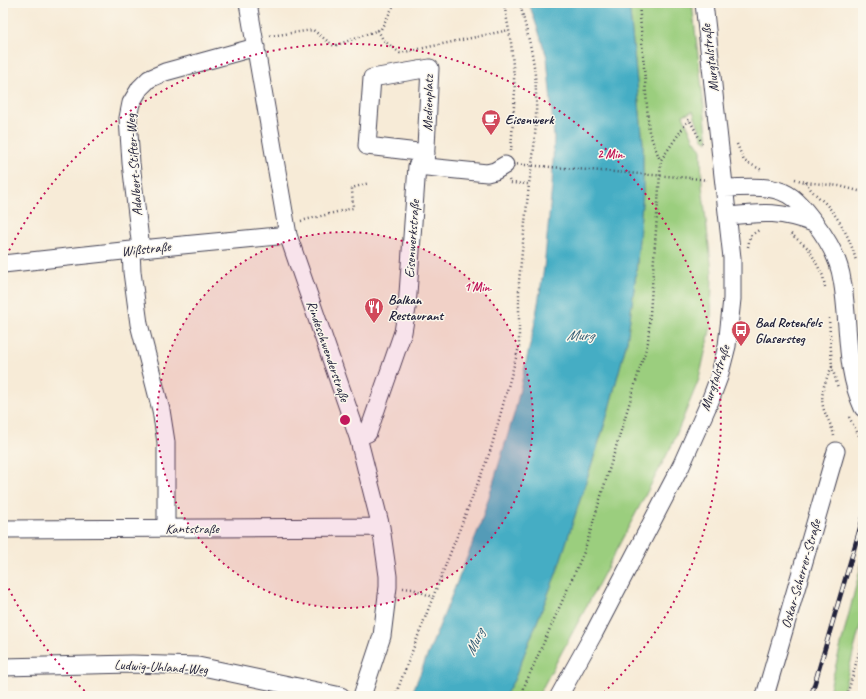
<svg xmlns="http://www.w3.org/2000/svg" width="866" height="699" font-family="Caveat,sans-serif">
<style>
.green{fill:#9bce7e;stroke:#5e785c}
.water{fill:#45adc4;stroke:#346880}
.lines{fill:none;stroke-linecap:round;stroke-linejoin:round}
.minor-casing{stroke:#424052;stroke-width:19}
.path{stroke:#424052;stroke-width:2.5;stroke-dasharray:1 3;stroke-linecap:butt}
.minor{stroke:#fff;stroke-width:17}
.rail-casing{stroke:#22223b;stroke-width:4.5}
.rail{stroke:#fbf7ec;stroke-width:3;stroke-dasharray:9;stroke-linecap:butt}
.path-bridge{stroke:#424052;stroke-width:2.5;stroke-dasharray:1 3;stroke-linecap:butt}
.ring{fill:none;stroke:#c2185b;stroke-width:2;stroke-dasharray:2 4}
.labels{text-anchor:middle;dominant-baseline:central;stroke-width:3;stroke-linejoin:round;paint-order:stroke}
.street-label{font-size:14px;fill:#22223b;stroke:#fbf7ec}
.poi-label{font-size:14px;font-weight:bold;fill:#22223b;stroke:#fbf7ec;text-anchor:start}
.water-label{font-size:15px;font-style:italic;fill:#305a72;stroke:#fbf7ec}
.centre{fill:#c2185b;stroke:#fbf7ec;stroke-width:2}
.ring-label{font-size:12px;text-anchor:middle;font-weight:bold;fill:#c2185b;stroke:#fbf7ec;stroke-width:3;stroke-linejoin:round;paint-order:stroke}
</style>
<rect width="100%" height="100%" fill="#fbf7ec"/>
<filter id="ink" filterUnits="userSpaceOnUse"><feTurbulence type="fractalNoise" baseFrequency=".025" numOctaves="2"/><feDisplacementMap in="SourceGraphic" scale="8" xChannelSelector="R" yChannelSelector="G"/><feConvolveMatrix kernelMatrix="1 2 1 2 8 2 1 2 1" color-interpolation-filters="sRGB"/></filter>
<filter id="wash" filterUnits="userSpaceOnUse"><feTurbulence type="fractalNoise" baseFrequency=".012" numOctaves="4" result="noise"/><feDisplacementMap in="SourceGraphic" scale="16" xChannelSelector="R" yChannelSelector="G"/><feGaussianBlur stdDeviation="0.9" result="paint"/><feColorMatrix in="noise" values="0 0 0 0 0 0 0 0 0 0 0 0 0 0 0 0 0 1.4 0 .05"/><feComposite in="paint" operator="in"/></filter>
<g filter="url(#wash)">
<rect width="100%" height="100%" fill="#f7ebd7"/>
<path class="green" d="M629,3H692L708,142L703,139L693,111L683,115L693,138L701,150L702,185L712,272L711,326L699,379L673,443L590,600L538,696H505L514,680L556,574L606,420L627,341L636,274L643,191V143Z
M863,558V615L842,696H828Z"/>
<path class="water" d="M529,3H629L643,143V191L636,274L627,341L606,420L556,574L514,680L505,696H411L481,523L515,411L534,327L544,268L552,186L554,137L547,57Z"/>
</g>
<g filter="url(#ink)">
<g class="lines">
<defs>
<path id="minor" d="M248,3L288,235L358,437L381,527L388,576V587L382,636L362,696
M425,167L430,68L372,78L367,146L426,153
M725,188C747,188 774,183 793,198C801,204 808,214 815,223C828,240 839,258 842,280C850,323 844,367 863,408
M728,216C765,212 781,211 816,224
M141,249L131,163L128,118L131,103L140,88L149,79L165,72L256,47
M131,250L132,272L139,324L161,410L166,442V528
M3,264L141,249L288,235
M358,437L368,433L403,332L407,308L417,166L487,173L495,171L505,165
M3,529L381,527
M3,667L132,664L198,666L341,696
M559,696L594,633L681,466L710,401L719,377L727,346L732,299V258L704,3
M765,696L836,451"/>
</defs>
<use href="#minor" class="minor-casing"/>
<path class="path" d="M504,3L511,42L515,90L511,151
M639,3L649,132L660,160
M378,30L383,40L400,53L509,30
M270,36L313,30L334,46L381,29L395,3
M737,144L744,161L762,170
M691,178L707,180
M795,179L805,182L839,186L863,192
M509,180L510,183L529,184C535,149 538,111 535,75C533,51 525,26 520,3
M806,182C810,191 818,196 825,203C840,219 851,240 856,261
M301,221L353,208L352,188L369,183
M791,234L809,249L823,276L825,287
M748,247L750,236L759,230
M860,279L863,300
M829,318L832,367L838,388
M832,367C824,382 818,399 826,415C829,422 833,429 834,436
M849,417L863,443
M403,588L413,589L433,597L490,452L519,347V281L529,184
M395,696L433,597
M520,696L584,552L648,342L661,160L689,119L702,143
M847,696L863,638"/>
<use href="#minor" class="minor"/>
<defs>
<path id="rail" d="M811,696L863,518"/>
</defs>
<use href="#rail" class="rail-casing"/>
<use href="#rail" class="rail"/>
<path class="path-bridge" d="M513,164L691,178"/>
</g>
</g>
<circle cx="345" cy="420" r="188" fill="#c2185b" fill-opacity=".12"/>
<g class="ring">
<circle cx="345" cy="420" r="188"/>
<path d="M89 695A376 376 0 0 1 4 579M4 261A376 376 0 1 1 601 695"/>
</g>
<defs>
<symbol id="cafe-pin" viewBox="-11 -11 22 30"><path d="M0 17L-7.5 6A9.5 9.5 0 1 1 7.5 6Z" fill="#d1495b" stroke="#fbf7ec"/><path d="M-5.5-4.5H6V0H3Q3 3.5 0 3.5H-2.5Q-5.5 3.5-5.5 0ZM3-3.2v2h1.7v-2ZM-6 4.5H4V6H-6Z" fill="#fff"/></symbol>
<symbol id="restaurant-pin" viewBox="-11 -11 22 30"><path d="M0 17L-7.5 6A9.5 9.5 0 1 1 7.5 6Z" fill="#d1495b" stroke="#fbf7ec"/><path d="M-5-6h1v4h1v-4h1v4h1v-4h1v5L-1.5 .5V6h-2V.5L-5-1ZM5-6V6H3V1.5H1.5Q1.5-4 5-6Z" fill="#fff"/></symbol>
<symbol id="bus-pin" viewBox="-11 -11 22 30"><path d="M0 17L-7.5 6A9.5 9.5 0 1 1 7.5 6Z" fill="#d1495b" stroke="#fbf7ec"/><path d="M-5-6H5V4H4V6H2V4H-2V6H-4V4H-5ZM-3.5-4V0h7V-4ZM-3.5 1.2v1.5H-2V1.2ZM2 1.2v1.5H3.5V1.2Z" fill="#fff"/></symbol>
</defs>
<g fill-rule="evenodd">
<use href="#cafe-pin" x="480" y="108" width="22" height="30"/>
<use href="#restaurant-pin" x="363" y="296" width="22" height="30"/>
<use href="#bus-pin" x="730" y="319" width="22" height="30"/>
</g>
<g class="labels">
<g class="street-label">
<text transform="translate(710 58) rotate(-97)">Murgtalstraße</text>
<text transform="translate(428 103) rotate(-89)">Medienplatz</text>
<text transform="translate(134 165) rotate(-94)">Adalbert-Stifter-Weg</text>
<text transform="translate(412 239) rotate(-86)">Eisenwerkstraße</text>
<text transform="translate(146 249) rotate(-6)">Wißstraße</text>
<text transform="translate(328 351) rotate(71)">Rindeschwenderstraße</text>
<text transform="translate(715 378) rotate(-72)">Murgtalstraße</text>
<text x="192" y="528">Kantstraße</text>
<text transform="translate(801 574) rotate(-74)">Oskar-Scherrer-Straße</text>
<text transform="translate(161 667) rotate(3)">Ludwig-Uhland-Weg</text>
</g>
<g class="poi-label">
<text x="505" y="119">Eisenwerk</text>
<text x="388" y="299">Balkan<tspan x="388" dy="16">Restaurant</tspan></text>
<text x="755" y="322">Bad Rotenfels<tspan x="755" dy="16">Glasersteg</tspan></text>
</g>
<g class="water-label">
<text x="580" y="335">Murg</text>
<text transform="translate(475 642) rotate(-66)">Murg</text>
</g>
</g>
<circle cx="345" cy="420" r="6" class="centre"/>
<g class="ring-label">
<text x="611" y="158">2 Min.</text>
<text x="478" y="291">1 Min.</text>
</g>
<rect width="866" height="699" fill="none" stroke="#fbf7ec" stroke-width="16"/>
</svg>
